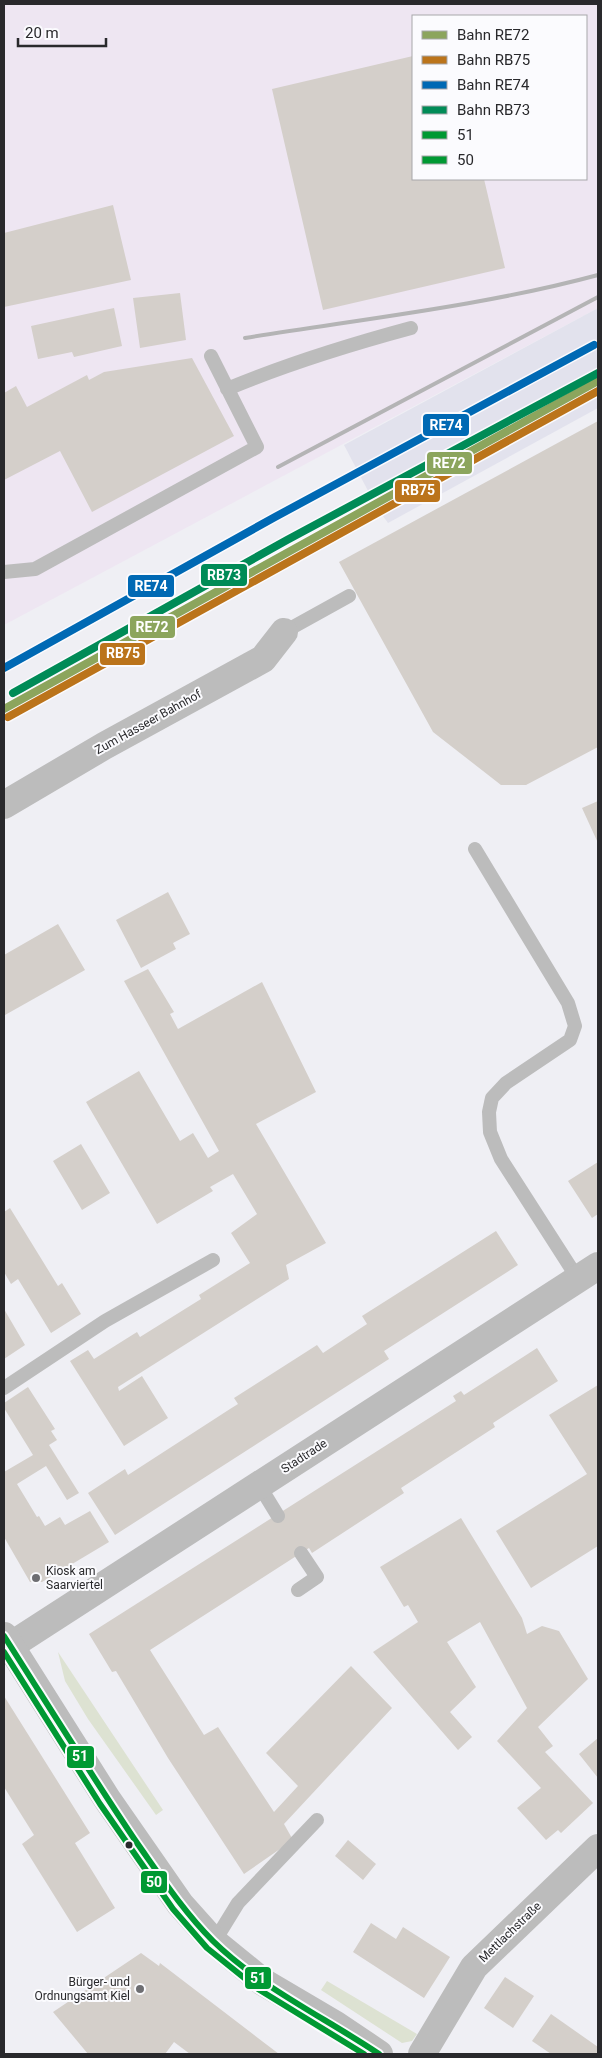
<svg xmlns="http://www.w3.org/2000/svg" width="602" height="2058" font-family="Roboto,sans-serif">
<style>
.industrial{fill:#eee6f2;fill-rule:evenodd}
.built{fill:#e2e2ed}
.green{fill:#dde2d2}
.building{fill:#d4cfca}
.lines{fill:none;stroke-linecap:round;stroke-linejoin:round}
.service{stroke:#bcbcbc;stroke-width:14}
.minor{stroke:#bcbcbc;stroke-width:28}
.tertiary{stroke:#bcbcbc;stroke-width:28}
.rail{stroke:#b4b4b5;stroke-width:4}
.bus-1-casing{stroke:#fbfbfe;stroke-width:10}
.bus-2-casing{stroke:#fbfbfe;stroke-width:10}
.bus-1{stroke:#093;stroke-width:6}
.bus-2{stroke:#093;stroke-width:6}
.rail-1-casing{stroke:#fbfbfe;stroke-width:11}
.rail-2-casing{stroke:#fbfbfe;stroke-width:11}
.rail-3-casing{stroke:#fbfbfe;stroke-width:11}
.rail-4-casing{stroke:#fbfbfe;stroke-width:11}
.rail-1{stroke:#8ca55d;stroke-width:8}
.rail-2{stroke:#bb741b;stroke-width:8}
.rail-3{stroke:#0069b4;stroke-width:8}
.rail-4{stroke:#008b57;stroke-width:8}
.poi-dot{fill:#6e6e72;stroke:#fbfbfe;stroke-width:2}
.bus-dot{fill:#29292c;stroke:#fbfbfe;stroke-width:2}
.labels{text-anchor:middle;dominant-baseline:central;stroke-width:4;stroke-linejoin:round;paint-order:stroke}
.street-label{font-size:12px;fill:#29292c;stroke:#fbfbfe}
.poi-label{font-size:12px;fill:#29292c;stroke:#fbfbfe;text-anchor:start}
.line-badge{stroke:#fbfbfe;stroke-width:2}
.badge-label{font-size:14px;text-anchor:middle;font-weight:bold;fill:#fff}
</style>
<rect width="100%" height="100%" fill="#efeff4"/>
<path class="industrial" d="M4,4H598V308L4,625ZM413,16H586V179H413Z"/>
<path class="built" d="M598,308V408L388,523L377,508L344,445Z"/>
<path class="green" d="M58,1652L163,1810L156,1815L88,1719L65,1681Z
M327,1981L417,2034L412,2041L402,2043L321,1990Z"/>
<path class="building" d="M413,56V179H484L505,268L323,310L272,89Z
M113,205L131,280L4,307V233Z
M180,293L186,340L140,348L133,298Z
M114,308L122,346L74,357L72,352L38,359L31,326Z
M192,358L234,436L92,512L60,451L4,480V393L16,386L27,407L87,375L89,380L104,372Z
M598,421V747L526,785H501L433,732L339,562Z
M598,801V843L582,808Z
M168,892L190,934L173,943L176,949L141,968L116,920Z
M58,924L85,970L5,1015L4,955Z
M148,969L174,1012L170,1014L178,1029L262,982L316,1092L256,1124L326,1243L286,1265L289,1279L118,1387L119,1391L142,1376L168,1418L124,1446L70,1361L88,1350L94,1359L137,1332L140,1337L201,1299L199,1295L250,1263L231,1233L257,1214L233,1174L210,1187L213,1191L157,1224L86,1102L139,1071L180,1141L193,1133L208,1158L219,1151L124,981Z
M81,1144L110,1193L82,1210L53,1161Z
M598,1162V1214L592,1218L568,1181Z
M10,1208L58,1286L62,1283L81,1314L51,1333L18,1279L11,1284L4,1272V1212Z
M496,1231L518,1265L384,1351L389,1359L115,1535L88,1493L125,1469L128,1475L230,1409L238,1404L234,1398L317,1345L323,1353L367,1324L362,1316Z
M4,1309L25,1345L4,1359Z
M537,1348L558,1381L493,1423L495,1427L401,1488L404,1493L312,1553L309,1548L301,1553L150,1650L204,1735L218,1727L274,1812L298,1786L266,1753L351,1666L392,1708L284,1824L293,1840L244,1874L168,1758L116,1671L112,1672L89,1634L456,1401L453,1396L461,1391L464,1395Z
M598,1385V1546L531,1588L496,1531L587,1474L549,1415Z
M28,1387L55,1429L51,1431L57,1440L49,1445L79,1493L67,1500L46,1466L17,1484L37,1517L39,1516L45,1526L60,1517L65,1525L90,1511L109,1542L42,1582H30L4,1537V1472L33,1455L4,1408V1403Z
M461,1518L522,1618L527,1634L542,1626L559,1631L588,1679L538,1727L553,1746L545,1752L593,1803L561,1833L558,1830L546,1840L517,1808L541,1788L497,1741L527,1708L480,1622L447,1642L476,1687L450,1712L472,1737L458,1750L373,1652L418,1622L408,1605L404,1607L380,1567Z
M4,1696L90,1833L75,1843L115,1908L77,1932L22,1844L34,1835L4,1787Z
M598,1738V1778L579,1754Z
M348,1840L376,1864L363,1880L335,1856Z
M371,1923L396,1939L403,1927L450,1957L424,1998L353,1952Z
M141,1953L159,1966L160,1963L279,2054H190L174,2042L165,2054H88L53,2012Z
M505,1977L534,1996L513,2028L484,2008Z
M551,2014L598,2047V2054H551L532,2041Z"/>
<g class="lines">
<path class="service" d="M227,389C287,364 348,345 411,328
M4,572L35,569L257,447L211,356
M284,632L349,596
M475,849L568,1003L575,1026L570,1040L506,1083L492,1098L489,1112L490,1132L501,1159L578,1279
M4,1388L105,1321L213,1260
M259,1485L278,1516
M298,1590L317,1577L301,1553
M214,1942L238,1903L317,1820"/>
<path class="minor" d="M4,805L104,746L263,659L284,632
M10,1646L598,1266
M422,2054L474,1967L598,1848"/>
<path class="tertiary" d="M4,1636L107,1799L180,1904L214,1942L263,1982L336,2025L379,2054"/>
<path class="rail" d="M245,338C362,319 483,306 598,275
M278,467L598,297"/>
<defs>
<path id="bus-1" d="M4,1636C48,1705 91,1775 137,1843C161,1877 184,1912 213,1941C261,1988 324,2017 379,2054"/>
<path id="bus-2" d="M4,1652L100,1804L173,1909L207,1948L258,1989L364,2054"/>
</defs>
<use href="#bus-1" class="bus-1-casing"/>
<use href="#bus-2" class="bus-2-casing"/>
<use href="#bus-1" class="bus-1"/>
<use href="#bus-2" class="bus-2"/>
<defs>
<path id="rail-1" d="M4,709L598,381"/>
<path id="rail-2" d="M8,717L598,391"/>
<path id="rail-3" d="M4,668L275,517L594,345"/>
<path id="rail-4" d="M13,693L287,540L598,373"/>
</defs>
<use href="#rail-1" class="rail-1-casing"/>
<use href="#rail-2" class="rail-2-casing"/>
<use href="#rail-3" class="rail-3-casing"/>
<use href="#rail-4" class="rail-4-casing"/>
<use href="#rail-1" class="rail-1"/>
<use href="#rail-2" class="rail-2"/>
<use href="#rail-3" class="rail-3"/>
<use href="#rail-4" class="rail-4"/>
</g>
<g class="poi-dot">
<circle cx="36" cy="1578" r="5"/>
<circle cx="140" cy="1989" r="5"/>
</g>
<circle class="bus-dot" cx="129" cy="1845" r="4.5"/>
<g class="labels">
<g class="street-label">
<text transform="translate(148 722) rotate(-29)">Zum Hasseer Bahnhof</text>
<text transform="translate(304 1456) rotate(-33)">Stadtrade</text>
<text transform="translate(510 1932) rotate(-44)">Mettlachstraße</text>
</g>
<g class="poi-label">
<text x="46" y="1571">Kiosk am<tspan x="46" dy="14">Saarviertel</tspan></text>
<text x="130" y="1982" text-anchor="end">Bürger- und<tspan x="130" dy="14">Ordnungsamt Kiel</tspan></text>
</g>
</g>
<g class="line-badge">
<rect x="422" y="413" width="48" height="24" rx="5" fill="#0069b4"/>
<rect x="426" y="451" width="47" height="24" rx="5" fill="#8ca55d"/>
<rect x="394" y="479" width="47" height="24" rx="5" fill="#bb741b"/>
<rect x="200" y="563" width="48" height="24" rx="5" fill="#008b57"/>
<rect x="127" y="574" width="48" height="24" rx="5" fill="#0069b4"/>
<rect x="129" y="615" width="47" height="24" rx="5" fill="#8ca55d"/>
<rect x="99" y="642" width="47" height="24" rx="5" fill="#bb741b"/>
<rect x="66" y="1745" width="29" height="24" rx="5" fill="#093"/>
<rect x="140" y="1870" width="28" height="24" rx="5" fill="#093"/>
<rect x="244" y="1966" width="28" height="24" rx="5" fill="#093"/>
</g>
<g class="badge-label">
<text x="446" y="430">RE74</text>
<text x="449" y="468">RE72</text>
<text x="418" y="495">RB75</text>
<text x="224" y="580">RB73</text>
<text x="151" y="591">RE74</text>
<text x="152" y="632">RE72</text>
<text x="123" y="658">RB75</text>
<text x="80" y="1761">51</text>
<text x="154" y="1887">50</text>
<text x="258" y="1983">51</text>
</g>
<rect width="602" height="2058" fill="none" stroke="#29292c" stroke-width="10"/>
<rect x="412" y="15" width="175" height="165" fill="#fbfbfe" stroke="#a7a7aa"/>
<rect x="422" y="31" width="25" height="8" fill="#8ca55d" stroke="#a7a7aa"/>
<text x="457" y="40" font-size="15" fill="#29292c">Bahn RE72</text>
<rect x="422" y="56" width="25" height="8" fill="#bb741b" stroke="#a7a7aa"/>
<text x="457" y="65" font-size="15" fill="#29292c">Bahn RB75</text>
<rect x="422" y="81" width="25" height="8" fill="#0069b4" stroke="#a7a7aa"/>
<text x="457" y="90" font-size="15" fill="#29292c">Bahn RE74</text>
<rect x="422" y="106" width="25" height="8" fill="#008b57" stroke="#a7a7aa"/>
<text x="457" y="115" font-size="15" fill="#29292c">Bahn RB73</text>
<rect x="422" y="131" width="25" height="8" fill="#009933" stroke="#a7a7aa"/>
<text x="457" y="140" font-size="15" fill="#29292c">51</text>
<rect x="422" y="156" width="25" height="8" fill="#009933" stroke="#a7a7aa"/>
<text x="457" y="165" font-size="15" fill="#29292c">50</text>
<path d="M18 38v8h88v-8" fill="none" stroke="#29292c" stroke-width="2.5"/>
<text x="25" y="38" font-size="15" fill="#29292c" stroke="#fbfbfe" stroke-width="4" paint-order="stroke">20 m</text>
</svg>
